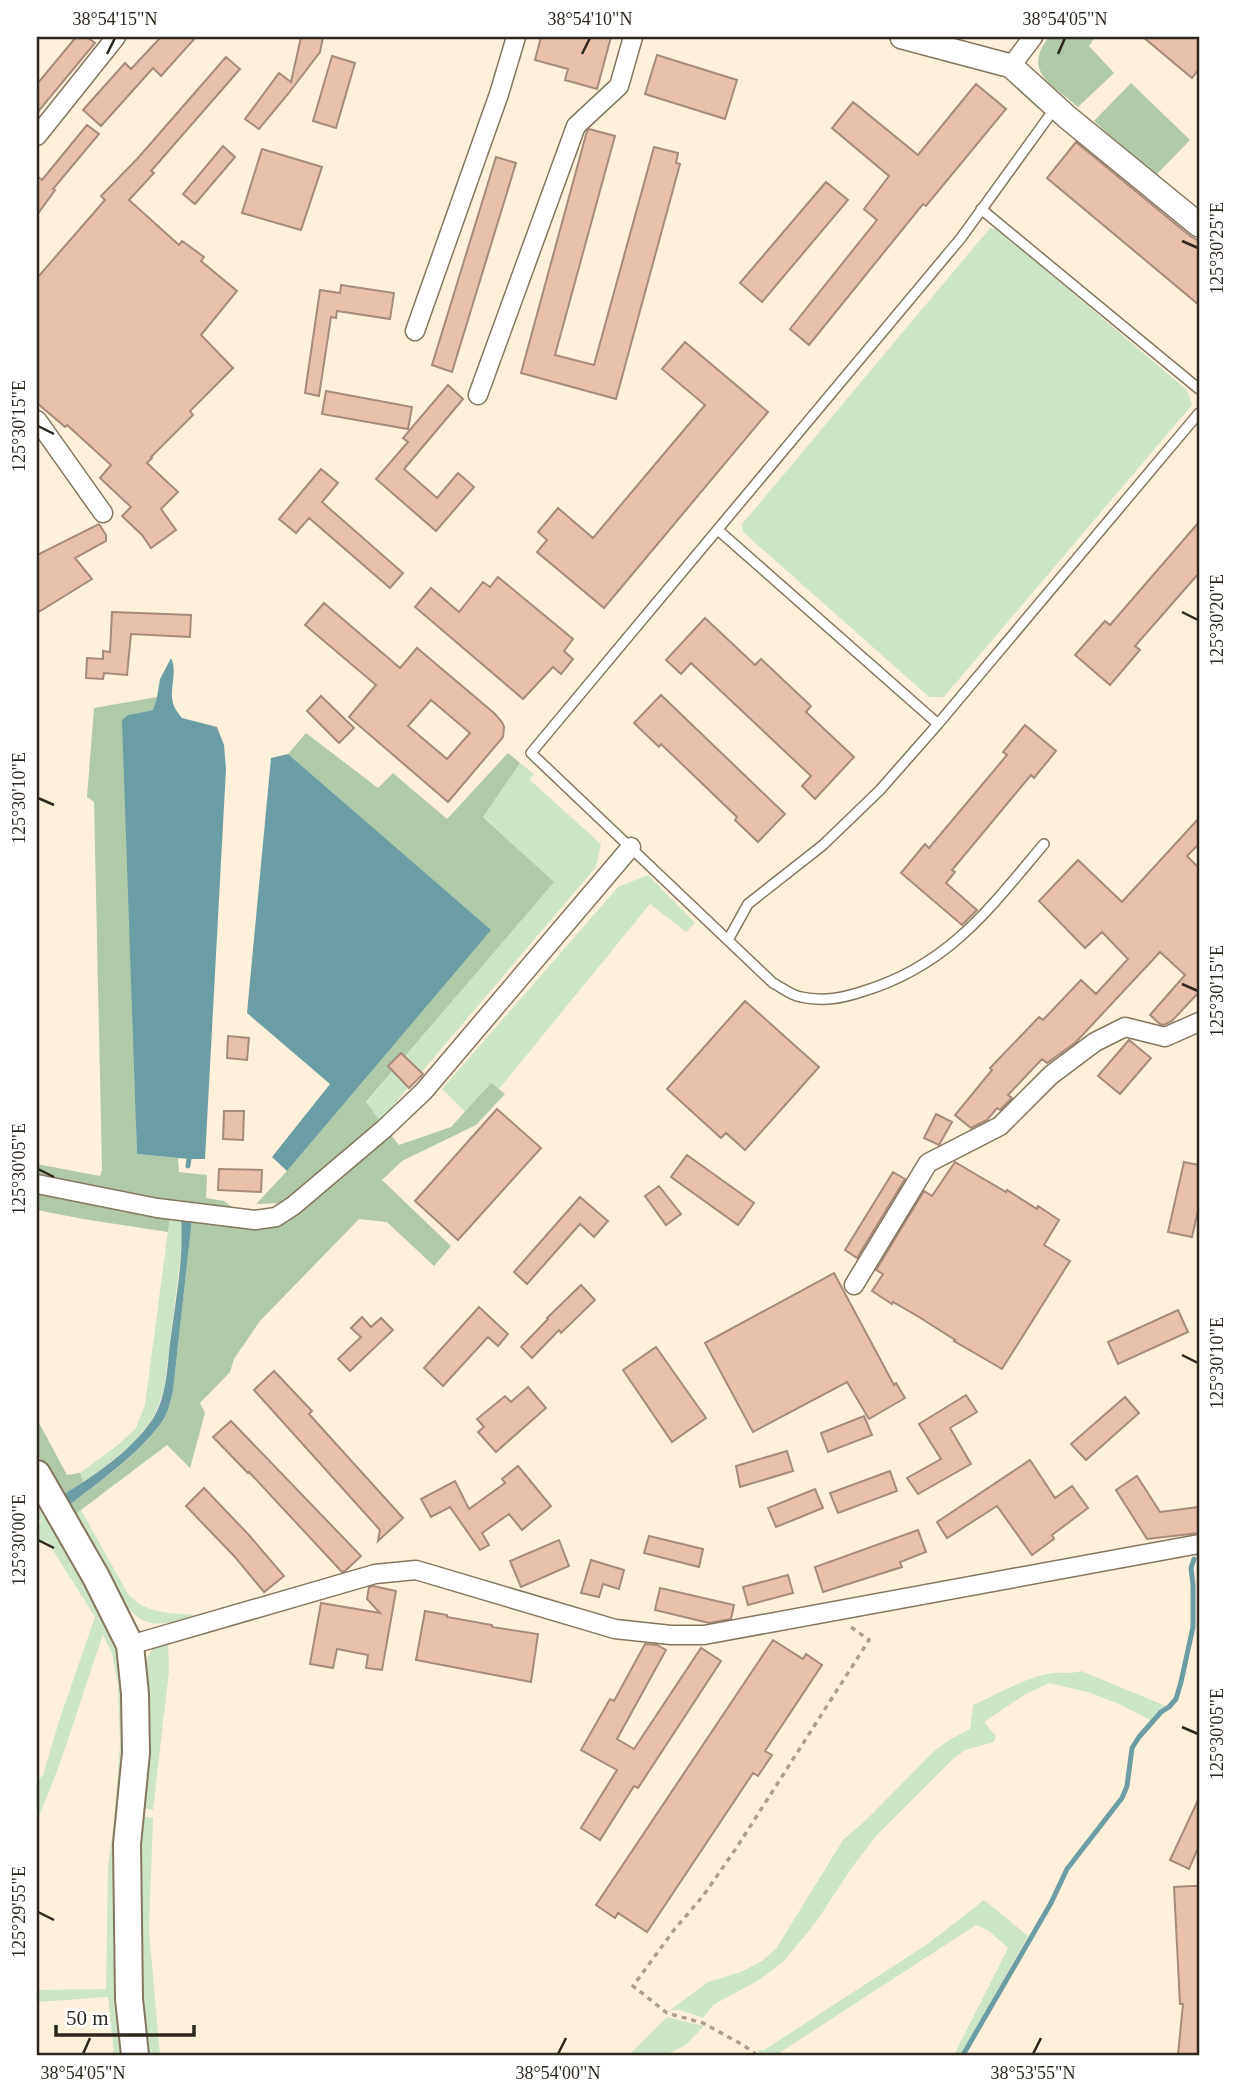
<svg xmlns="http://www.w3.org/2000/svg" width="1236" height="2092" font-family="'Times New Roman',serif">
<style>
.green{fill:#cde5c7}
.forest{fill:#afc9a9}
.water{fill:#6c9da4}
.lines{fill:none;stroke-linecap:round;stroke-linejoin:round}
.stream{stroke:#6c9da4;stroke-width:5}
.building{fill:#e8c0ac;stroke:#a68b7d;stroke-width:2;fill-rule:evenodd}
.service-casing{stroke:#85765e;stroke-width:12}
.minor-casing{stroke:#85765e;stroke-width:21}
.tertiary-casing{stroke:#85765e;stroke-width:26}
.secondary-casing{stroke:#85765e;stroke-width:30}
.path{stroke:#aa9f8e;stroke-width:3.5;stroke-dasharray:5 5;stroke-linecap:butt}
.service{stroke:#fff;stroke-width:9}
.minor{stroke:#fff;stroke-width:18}
.tertiary{stroke:#fff;stroke-width:23}
.secondary{stroke:#fff;stroke-width:26}
.ticks{fill:none;stroke:#2d271d;stroke-width:2.5}
.neatline{fill:none;stroke:#2d271d;stroke-width:2.5}
.ticks-label{font-size:18px;text-anchor:middle;fill:#2d271d}
</style>
<rect width="100%" height="100%" fill="#fef0db"/>
<path class="green" d="M990,228L997,229L1187,390L1192,405L944,697H929L743,532L742,524Z
M520,763L534,774L530,780L601,844L596,867L380,1121L366,1103L553,882L483,816Z
M648,875L695,923L686,932L650,904L499,1089L490,1084L465,1112L442,1089L618,887Z
M170,1215L181,1217L183,1237L164,1390L157,1409L152,1419L134,1442L101,1470L83,1482L80,1473L119,1444L136,1428L145,1405Z
M37,1492L109,1623L124,1662L125,2055H114L108,1997L37,2002V1990L106,1989L108,1866L114,1822L120,1744L118,1685L112,1653L103,1635C81,1697 64,1760 37,1820V1781L43,1775L60,1718L95,1617L47,1541L37,1543V1527L41,1522L37,1514Z
M81,1510L128,1594C145,1614 171,1613 197,1615C170,1622 150,1633 129,1609L73,1516Z
M168,1642L169,1671L153,1810L139,1807L147,1659C151,1648 157,1645 168,1642Z
M1081,1671L1166,1706L1160,1710L1152,1721L1121,1705L1091,1693L1049,1683L1024,1695L984,1722L996,1736L994,1742L965,1750L953,1759L877,1835L853,1866L816,1922L783,1962L759,1980L713,2005L703,2018L680,2010H670L708,1982L741,1972L762,1961L776,1949L843,1840L867,1819L933,1752L949,1740L970,1729L973,1705C994,1696 1025,1678 1047,1674C1059,1671 1067,1675 1081,1671Z
M140,1816L153,1818L149,1931L160,2055H145L140,1971Z
M984,1900L1028,1936L961,2055H954L1008,1948L989,1931L976,1925L776,2055H762L757,2050H764L929,1943Z
M667,2017L704,2026L686,2045L665,2055H629Z"/>
<path class="forest" d="M1049,37H1095L1089,46L1114,73L1078,107C1053,85 1021,72 1049,37Z
M1131,83L1190,140L1155,176L1094,121Z
M157,697L153,710L128,715L137,1154L178,1158L179,1172L207,1175L206,1198L224,1201L244,1216L37,1178V1164L100,1176L102,1170L94,802L87,797L94,708Z
M306,733L378,788L393,773L447,819L508,753L520,763L483,817L554,882L366,1102L380,1121L304,1188L281,1203L256,1204L287,1171L490,930L288,754Z
M491,1083L505,1094L476,1125L402,1161L382,1180L451,1246L434,1266L387,1222L359,1219L260,1321L234,1359L230,1372L200,1403L205,1413L190,1468L167,1445L73,1516L67,1507C97,1483 145,1451 165,1417C169,1409 171,1399 173,1391L192,1219C217,1223 250,1235 275,1226C282,1224 289,1219 295,1214L391,1135L399,1145L451,1127Z
M37,1191L170,1215L168,1232L83,1219L37,1210Z
M37,1419L67,1475L80,1473L83,1482L61,1496L37,1453Z"/>
<path class="water" d="M171,658C178,672 169,688 173,703C174,708 179,714 182,718L217,727L224,745L226,769L205,1159H189L137,1154L122,720L128,715L153,710L157,697L160,679Z
M288,754L491,930L287,1171L272,1157L330,1084L247,1013L271,758Z
M181,1217L192,1219L173,1391C171,1399 169,1409 165,1417C145,1450 97,1483 67,1507L61,1496C95,1475 129,1453 152,1420C168,1396 167,1363 171,1336C176,1297 184,1257 181,1217Z"/>
<g class="lines">
<path class="stream" d="M188,1166L189,1159
M963,2055L1051,1903L1067,1869L1122,1798L1127,1786L1132,1748L1139,1737L1161,1712L1169,1707L1176,1699L1181,1682L1193,1627V1585L1191,1568L1194,1559"/>
</g>
<path class="building" d="M76,37H87L95,43L37,113V84Z
M161,37H196L161,76L153,68L101,126L83,110L125,63L131,69Z
M301,37H323L320,52L288,94L259,129L245,119L279,73L291,82Z
M541,37H611L597,89L565,80L568,69L535,60Z
M1143,37H1199V69L1192,78Z
M657,55L737,80L725,119L645,94Z
M332,56L355,63L336,128L313,121Z
M226,57L240,69L151,171L154,173L129,200L179,245L182,241L204,257L201,261L237,291L201,335L233,368L190,411L193,415L151,457L152,458L147,463L178,492L161,509L176,530L151,548L142,535L122,516L131,507L100,478L111,465L67,425L65,427L37,403V278L105,200L101,196L138,158Z
M976,84L1006,109L926,206L923,204L809,345L790,329L877,220L864,209L889,176L832,128L853,102L918,155Z
M87,125L99,134L53,189L55,190L37,215V176L42,180Z
M589,129L615,136L555,355L594,365L654,147L678,153L676,163L680,164L616,399L521,373L587,131Z
M1076,142L1190,236L1199,241V305L1047,178Z
M223,146L235,157L195,204L183,194Z
M262,149L322,167L301,230L242,213Z
M496,157L516,163L452,372L432,365Z
M826,182L848,200L762,302L740,283Z
M341,285L394,293L390,319L337,311L336,318L331,317L319,396L305,393L320,290L340,293Z
M685,342L768,412L604,608L537,552L547,540L538,532L558,508L593,538L705,405L662,369Z
M448,385L463,399L404,469L437,498L458,473L474,487L436,531L376,479L408,442L403,438Z
M326,391L412,407L408,429L322,414Z
M321,469L338,483L322,502L403,573L390,588L309,518L296,533L279,519Z
M1199,522V573L1135,646L1140,650L1110,685L1075,655L1105,621L1110,625Z
M99,524L106,535V541L75,558L92,579L37,613V555Z
M498,577L573,639L564,651L573,659L561,674L553,667L523,699L415,607L431,588L459,612L483,582L490,587Z
M324,603L400,668L417,648L494,713L502,722L504,727L503,737L448,802L349,717L376,685L305,625ZM431,700L470,733L447,759L408,726Z
M112,612L191,615L190,637L131,634L127,675L104,673L103,679L86,678L87,658L103,659V651L110,652Z
M705,618L755,665L761,659L811,706L806,712L854,757L815,799L802,786L811,776L691,663L681,674L666,660Z
M661,695L785,814L758,842L735,820L737,817L661,744L659,747L634,723Z
M321,696L354,728L339,743L307,711Z
M1025,725L1056,751L1034,778L1031,775L952,870L955,872L946,883L977,910L962,925L901,873L925,844L929,848L1007,755L1003,752Z
M1199,818V844L1187,856L1199,868V992L1172,1021L1164,1025L1160,1024L1150,1015L1185,975L1160,952L1076,1042L1047,1063L1042,1059L1008,1095L1012,1098L1000,1110L997,1108L987,1120L971,1128L955,1115L992,1070L990,1068L1039,1017L1043,1020L1081,980L1096,994L1128,959L1102,932L1085,948L1039,901L1078,860L1122,902Z
M745,1001L819,1067L745,1150L726,1133L721,1138L667,1089Z
M228,1036L249,1038L247,1060L227,1058Z
M1129,1040L1151,1058L1120,1094L1098,1076Z
M401,1053L423,1074L409,1088L388,1066Z
M497,1109L541,1148L458,1240L415,1201Z
M224,1111H244L243,1140L223,1139Z
M936,1114L952,1122L939,1145L924,1138Z
M687,1155L754,1203L738,1225L671,1177Z
M955,1162L1006,1192L1007,1190L1037,1209L1038,1206L1059,1220L1044,1245L1070,1261L1002,1369L954,1341L955,1340L919,1317L893,1302L892,1304L872,1291L883,1274L876,1270L924,1191L932,1196Z
M1184,1162L1199,1165V1206L1192,1237L1168,1232Z
M219,1169L262,1170L261,1192L218,1190Z
M893,1172L905,1179L857,1258L845,1250Z
M659,1186L681,1214L666,1225L645,1196Z
M580,1197L608,1221L594,1237L580,1224L527,1284L514,1272Z
M834,1273L894,1385L896,1383L905,1398L869,1419L847,1382L753,1432L705,1343Z
M581,1285L595,1300L561,1333L559,1330L532,1358L521,1347L548,1319L547,1318Z
M479,1307L508,1334L498,1346L488,1337L443,1386L424,1368Z
M1178,1310L1188,1332L1118,1364L1108,1342Z
M362,1317L371,1327L381,1318L393,1330L350,1371L338,1359L361,1337L351,1328Z
M656,1347L706,1418L672,1442L623,1370Z
M274,1371L312,1411L309,1414L403,1518L378,1541L380,1530L254,1390Z
M528,1387L546,1408L496,1452L478,1432L484,1427L477,1419L505,1396L511,1402Z
M966,1395L977,1412L950,1428L971,1464L918,1494L907,1478L941,1459L919,1424Z
M1125,1397L1139,1413L1086,1460L1071,1444Z
M864,1416L872,1435L828,1452L821,1433Z
M231,1421L361,1556L345,1571L342,1572L249,1472L248,1473L213,1437Z
M787,1451L793,1471L740,1487L736,1466Z
M1030,1460L1055,1498L1072,1486L1088,1508L1052,1535L1054,1539L1032,1555L997,1506L947,1538L937,1522Z
M518,1466L551,1506L522,1530L509,1514L482,1533L489,1545L480,1550L450,1507L431,1517L421,1499L455,1481L469,1509L505,1483L502,1479Z
M890,1471L897,1491L838,1513L830,1493Z
M1137,1476L1160,1512L1199,1507V1533L1147,1539L1116,1490Z
M204,1488L248,1534L284,1576L264,1592L235,1557L186,1506Z
M815,1489L823,1508L776,1527L768,1508Z
M918,1530L926,1552L900,1562L902,1567L823,1592L815,1567Z
M649,1536L703,1549L699,1567L644,1553Z
M559,1540L569,1566L521,1587L510,1561Z
M591,1560L624,1570L619,1589L603,1584L599,1597L581,1593Z
M788,1575L793,1593L748,1605L743,1587Z
M373,1586L396,1591L382,1670L366,1668L368,1655L337,1649L333,1668L310,1664L321,1603L380,1613L367,1599L369,1587Z
M660,1588L734,1605L731,1619L709,1623L655,1610Z
M425,1611L447,1615V1617L492,1625V1627L538,1634L531,1682L416,1660Z
M773,1640L803,1659L806,1654L822,1665L765,1751L772,1755L758,1776L753,1773L647,1932L618,1913L615,1918L596,1905Z
M645,1644L657,1645L666,1650L617,1739L634,1749L701,1648L721,1661L638,1788L634,1786L600,1840L581,1828L617,1770L581,1750L610,1699L614,1701Z
M1199,1798V1846L1189,1869L1170,1860Z
M1191,1886H1198L1199,1912V2055H1178L1183,2004H1180L1174,1887Z"/>
<g class="lines">
<defs>
<path id="service" d="M981,209L1199,389
M718,530L938,724
M1044,844C990,908 949,965 864,991C843,998 824,1002 801,997C792,996 781,987 773,983L531,753L961,238L1055,108
M728,940L748,904L823,845L880,790L938,724L1199,413"/>
<path id="minor" d="M1011,66L1033,37
M37,136L116,37
M415,331L499,94L516,37
M478,395L576,126L619,86L633,37
M37,420L103,513
M37,1184L157,1208L255,1220L276,1217L293,1206L384,1129L424,1091L631,847
M854,1285L928,1163L1000,1126L1051,1075L1095,1042L1125,1027L1165,1037L1199,1022
M130,1645L375,1574L416,1570L615,1629L671,1635H704L1199,1544"/>
<path id="tertiary" d="M902,37L1011,66L1067,117L1199,225"/>
<path id="secondary" d="M37,1474L96,1577L130,1645L135,1694L136,1753L127,1844L129,1999L135,2055"/>
</defs>
<use href="#service" class="service-casing"/>
<use href="#minor" class="minor-casing"/>
<use href="#tertiary" class="tertiary-casing"/>
<use href="#secondary" class="secondary-casing"/>
<path class="path" d="M757,2055L743,2045L703,2023L667,2013L633,1986L674,1930L703,1896L737,1847L869,1640L851,1627"/>
<use href="#service" class="service"/>
<use href="#minor" class="minor"/>
<use href="#tertiary" class="tertiary"/>
<use href="#secondary" class="secondary"/>
</g>
<path class="ticks" d="M107,54L115,38M582,54L590,38M1058,54L1065,38M1182,241L1198,248M38,426L54,434M1182,612L1198,620M38,798L54,805M1182,984L1198,991M38,1169L54,1177M1182,1355L1198,1363M38,1540L54,1548M1182,1727L1198,1734M38,1912L54,1920M83,2054L90,2038M558,2054L566,2038M1033,2054L1041,2038"/>
<rect width="1236" height="2092" fill="none" stroke="#ffffff" stroke-width="77"/>
<path d="M56 2025v10h138v-10" fill="none" stroke="#2d271d" stroke-width="3.5"/>
<text x="66" y="2025" font-size="21" fill="#2d271d" stroke="#ffffff" stroke-width="5" paint-order="stroke">50 m</text>
<rect x="38" y="38" width="1160" height="2016" class="neatline"/>
<g class="ticks-label">
<text x="115" y="25">38°54'15"N</text>
<text x="590" y="25">38°54'10"N</text>
<text x="1065" y="25">38°54'05"N</text>
<text transform="translate(1217 248) rotate(-90)" y="6">125°30'25"E</text>
<text transform="translate(19 426) rotate(-90)" y="6">125°30'15"E</text>
<text transform="translate(1217 620) rotate(-90)" y="6">125°30'20"E</text>
<text transform="translate(19 798) rotate(-90)" y="6">125°30'10"E</text>
<text transform="translate(1217 991) rotate(-90)" y="6">125°30'15"E</text>
<text transform="translate(19 1169) rotate(-90)" y="6">125°30'05"E</text>
<text transform="translate(1217 1363) rotate(-90)" y="6">125°30'10"E</text>
<text transform="translate(19 1540) rotate(-90)" y="6">125°30'00"E</text>
<text transform="translate(1217 1734) rotate(-90)" y="6">125°30'05"E</text>
<text transform="translate(19 1912) rotate(-90)" y="6">125°29'55"E</text>
<text x="83" y="2079">38°54'05"N</text>
<text x="558" y="2079">38°54'00"N</text>
<text x="1033" y="2079">38°53'55"N</text>
</g>
</svg>
